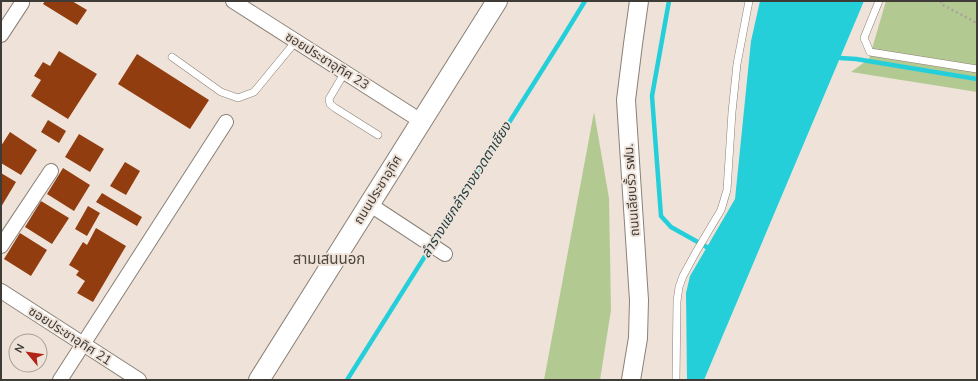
<svg xmlns="http://www.w3.org/2000/svg" width="978" height="381" font-family="'Nunito Sans','Noto Sans Thai',sans-serif">
<style>
.green{fill:#b3c992}
.water{fill:#25cfda}
.lines{fill:none;stroke-linecap:round;stroke-linejoin:round}
.stream{stroke:#25cfda;stroke-width:4.5}
.building{fill:#923d0f}
.service-casing{stroke:#8a8077;stroke-width:8}
.minor-casing{stroke:#8a8077;stroke-width:16}
.tertiary-casing{stroke:#8a8077;stroke-width:20}
.secondary-casing{stroke:#8a8077;stroke-width:22}
.path{stroke:#aba29b;stroke-width:2.5;stroke-dasharray:2 3;stroke-linecap:butt}
.service{stroke:#fff;stroke-width:7}
.minor{stroke:#fff;stroke-width:14}
.tertiary{stroke:#fff;stroke-width:18}
.secondary{stroke:#fff;stroke-width:20}
.labels{text-anchor:middle;dominant-baseline:central;stroke-width:4;stroke-linejoin:round;paint-order:stroke}
.street-label{font-size:13px;fill:#3f3b37;stroke:#efe3d9}
.water-label{font-size:14px;font-style:italic;fill:#253f41;stroke:#efe3d9}
.quarter-label{font-size:15px;fill:#50473f;stroke:#efe3d9}
</style>
<rect width="100%" height="100%" fill="#efe3d9"/>
<path class="green" d="M886,1H977V92L851,72L869,59Z
M594,112L609,198L611,310L600,380H544Z"/>
<path class="water" d="M760,1H864L704,380H687L686,293L690,276L735,199L751,41Z"/>
<g class="lines">
<path class="stream" d="M669,1L652,96L661,216L671,227L712,250
M840,58L856,59L977,79
M347,380L563,37L585,1"/>
</g>
<path class="building" d="M45,1H72L87,10L77,25L43,4Z
M59,51L97,74L68,119L31,96L41,80L34,76L43,62L50,66Z
M137,54L209,100L190,129L118,84Z
M48,120L66,131L59,143L41,132Z
M10,132L37,150L21,175L1,163V146Z
M79,134L104,149L90,172L65,157Z
M125,162L140,171L126,195L110,186Z
M63,168L90,185L74,211L47,194Z
M1,173L16,182L1,207Z
M102,193L142,217L137,226L96,202Z
M41,201L69,218L52,244L25,227Z
M88,206L100,213L87,236L75,229Z
M96,228L126,246L93,302L77,293L85,281L76,275L79,271L69,265L83,242L87,245Z
M20,233L47,250L31,276L4,259Z"/>
<g class="lines">
<defs>
<path id="service" d="M879,1L864,38L870,52L977,69
M172,57L221,92L238,98L254,92L296,41
M345,72L329,99L330,104L335,108L378,135
M676,380L677,301L679,287L683,276L696,252L721,210L727,190L732,112L737,64L749,1"/>
<path id="minor" d="M233,1L421,121
M1,35L22,3
M369,204L445,254
M1,246L51,171
M1,291L139,380
M60,380L226,122"/>
<path id="tertiary" d="M631,380L638,338L639,300L626,100L633,44L639,1"/>
<path id="secondary" d="M259,380L497,1"/>
</defs>
<use href="#service" class="service-casing"/>
<use href="#minor" class="minor-casing"/>
<use href="#tertiary" class="tertiary-casing"/>
<use href="#secondary" class="secondary-casing"/>
<path class="path" d="M941,1V4L977,23"/>
<use href="#service" class="service"/>
<use href="#minor" class="minor"/>
<use href="#tertiary" class="tertiary"/>
<use href="#secondary" class="secondary"/>
</g>
<g class="labels">
<g class="street-label">
<text transform="translate(327 61) rotate(32)">ซอยประชาอุทิศ 23</text>
<text transform="translate(378 190) rotate(-58)">ถนนประชาอุทิศ</text>
<text transform="translate(632 190) rotate(-94)">ถนนเลียบรั้ว รฟม.</text>
<text transform="translate(70 336) rotate(33)">ซอยประชาอุทิศ 21</text>
</g>
<g class="water-label">
<text transform="translate(466 190) rotate(-58)">ลำรางแยกลำรางชวดตาเชียง</text>
</g>
<g class="quarter-label">
<text x="329" y="259">สามเสนนอก</text>
</g>
</g>
<rect width="978" height="381" fill="none" stroke="#3f3b37" stroke-width="4"/>
<g transform="translate(28 353) rotate(299)"><circle r="19" fill="#efe3d9" stroke="#a9a098"/>
<path d="M0-3L7 15L0 10L-7 15Z" fill="#b22417"/>
<text y="-6" font-size="11" font-weight="bold" text-anchor="middle" fill="#3f3b37">N</text>
</g>
</svg>
